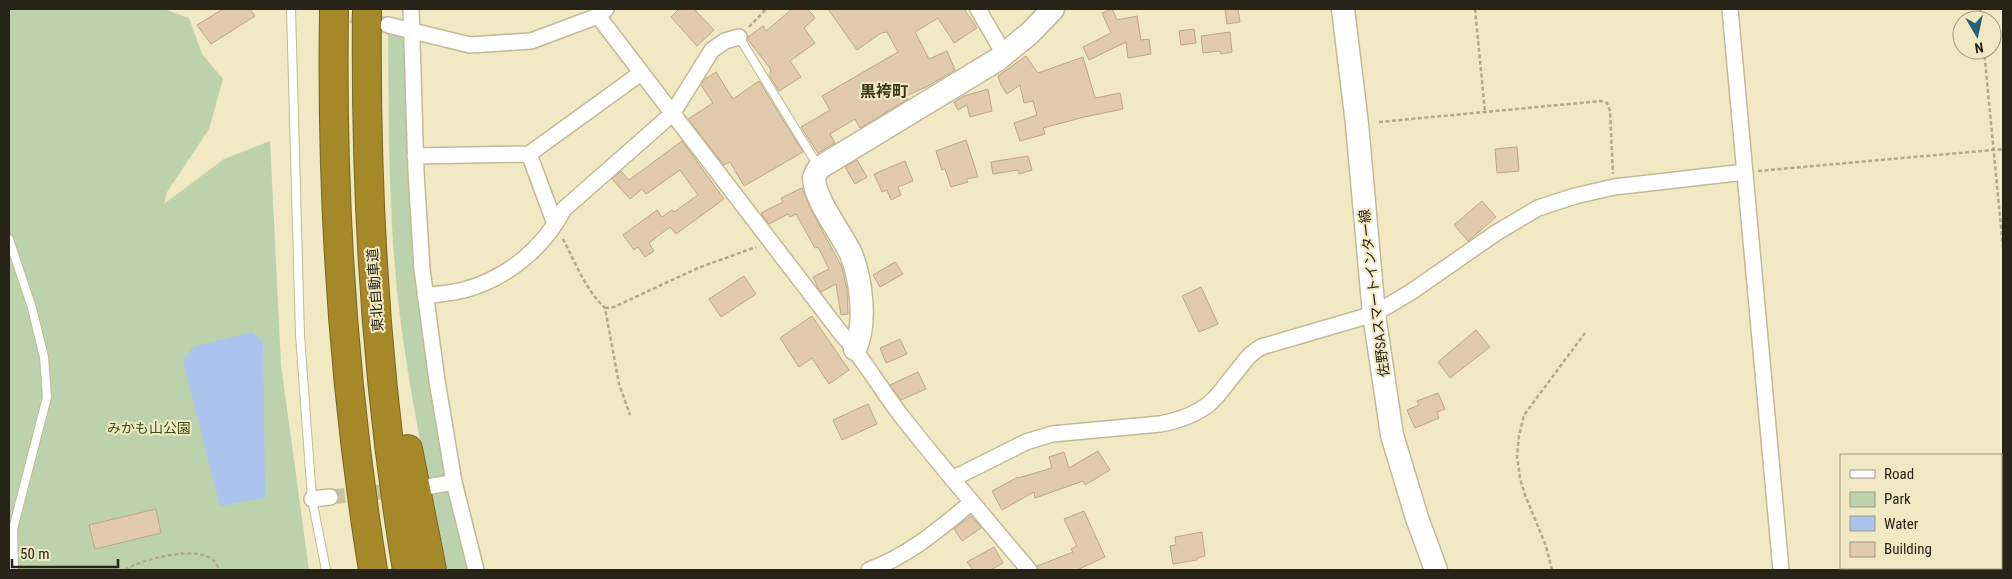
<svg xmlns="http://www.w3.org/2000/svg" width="2012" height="579" font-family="'Roboto Condensed','Noto Sans JP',sans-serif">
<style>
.green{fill:#bbd2ac}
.water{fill:#aac4ed}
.building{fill:#e2caac;stroke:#bda689}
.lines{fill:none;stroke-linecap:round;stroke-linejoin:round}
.street-tunnel{stroke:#c9c1a1;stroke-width:15;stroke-dasharray:15 8;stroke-linecap:butt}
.lane-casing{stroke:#c2ba97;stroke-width:10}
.street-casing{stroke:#c2ba97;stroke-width:18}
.secondary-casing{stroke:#c2ba97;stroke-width:25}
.highway-casing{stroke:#796522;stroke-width:30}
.path{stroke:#b1aa8d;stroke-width:2.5;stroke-dasharray:4 2.5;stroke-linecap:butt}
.lane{stroke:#fff;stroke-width:8}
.street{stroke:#fff;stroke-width:15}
.secondary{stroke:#fff;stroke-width:22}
.highway{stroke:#a58828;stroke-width:28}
.labels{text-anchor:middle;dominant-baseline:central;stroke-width:4;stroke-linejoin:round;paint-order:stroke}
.street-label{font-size:14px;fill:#272316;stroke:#f1e8c4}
.park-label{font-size:14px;fill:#325114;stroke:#f1e8c4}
.quarter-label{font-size:16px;font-weight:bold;fill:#3b3414;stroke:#f1e8c4}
</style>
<rect width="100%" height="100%" fill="#f1e8c4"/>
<path class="green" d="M9,9H164L189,18L202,54L223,79L209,129L167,192L164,204L224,159L270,141L281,365L309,570H9Z
M388,32L401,35L409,44L416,264L470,570H447C429,488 412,407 401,324C388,227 389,129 388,32Z"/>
<path class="water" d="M252,332L263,342L265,498L220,506L183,361L193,347Z"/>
<path class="building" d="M223,9H250L255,16L211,44L197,25Z
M679,9H694L714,30L697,46L671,17Z
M792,9H807L812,14L815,18L804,28L815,43L790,61L801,77L779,91L769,75L771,73L770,68L748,40V37L763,26L766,31Z
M828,9H964L977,28L954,43L938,18L915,32L929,59L947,51L955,70L928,86L906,96L908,99L860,128L855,119L830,134L835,143L818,153L801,127L830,110L822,96L898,52L887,32L881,33L857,50Z
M1112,9L1117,20L1137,16L1141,40L1149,39L1151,54L1128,58L1126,42L1089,60L1083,47L1111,33L1102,13Z
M1225,9H1238L1240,22L1227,24Z
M1194,29L1196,43L1181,45L1179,31Z
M1230,32L1232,52L1221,54L1220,51L1203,53L1201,36Z
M1026,56L1038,73L1083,57L1095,98L1120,93L1123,109L1084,117L1043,128L1045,134L1020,141L1014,123L1037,115L1033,101L1024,103L1020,85L1007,94L1001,85L998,76Z
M716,72L733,99L759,81L803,152L744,186L730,162L724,165L688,119L713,103L701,85L705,79Z
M988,89L992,111L970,117L967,105L958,110L954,102L964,96Z
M966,140L978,177L966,179L968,182L951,187L945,169L942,170L936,151Z
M682,141L724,199L676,234L670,227L649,243L654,251L645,257L638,247L634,250L623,235L657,210L662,217L672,210L674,212L698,195L680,170L646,194L642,189L630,199L612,179L621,171L629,180Z
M1517,147L1519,171L1497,173L1495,149Z
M1028,156L1032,170L1019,174L1018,170L993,174L991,162Z
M857,160L867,177L855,184L845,167Z
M905,161L913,181L898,187L901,195L891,200L887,190L882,192L874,174Z
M802,188L812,212L842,267L847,290L848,314L841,315L836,284L821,292L818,288L813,277L829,269L818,247L815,248L796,214L790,217L788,214L769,224L761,213L783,202L781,198Z
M1482,201L1496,217L1468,241L1454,225Z
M895,262L903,274L880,287L873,275Z
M744,276L756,294L721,317L709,299Z
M1201,287L1218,324L1199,332L1182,296Z
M812,316L849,370L829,384L812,358L799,367L780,338Z
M1476,330L1490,347L1450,378L1438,362Z
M900,339L907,354L886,363L880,348Z
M918,372L926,389L901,400L890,385Z
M1438,393L1445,409L1437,412L1439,418L1415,428L1407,410L1419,405L1417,401Z
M868,404L877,424L842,440L833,420Z
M1098,451L1110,470L1085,485L1083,481L1035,498L1034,492L1002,510L992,491L1018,477V478L1052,468L1049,457L1064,452L1069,468Z
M156,509L161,533L95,549L89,525Z
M1084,511L1105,557L1077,570H1038L1037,566L1073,552L1071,549L1077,546L1064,519Z
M971,516L981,528L962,541L954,529Z
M1202,532L1205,556L1197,558V560L1173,564L1170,546L1176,545L1175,537Z
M994,547L1003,563L991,570H973L967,562Z"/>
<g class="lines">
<path class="street-tunnel" d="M329,10L388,25
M330,497L401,490"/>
<defs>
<path id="lane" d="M291,9L300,335L312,499L326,570
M739,37L818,166
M9,239L32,308L44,357L47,397L13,529L14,570"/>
<path id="street" d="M411,9L416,172L422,269L437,381L454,482L476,570
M978,9L1004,54
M1730,9L1781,570
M598,16L840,332C864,359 881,390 903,418C944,470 987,520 1029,570
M388,25L470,45L531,41L598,16L606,9
M529,154L555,224
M415,156L529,154L641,73
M425,296C438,294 452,293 464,290C507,278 543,249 564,209L672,114L712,50L725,41L739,37
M952,479L1026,442L1052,434L1160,424C1177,421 1195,415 1209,404C1220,395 1228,381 1237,371C1247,359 1247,356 1261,347L1374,314L1411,292L1496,233L1538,208L1575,196L1614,187L1745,172
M427,487L454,482
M312,499L330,497
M869,570C910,555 939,529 972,502"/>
<path id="secondary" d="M1343,9L1357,124L1374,314L1392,435L1417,518L1436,570
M855,349C867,325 861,278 851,254C842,234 814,199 814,178C815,174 817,171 819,168L997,60L1030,33L1053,9"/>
<path id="highway" d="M334,9C331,196 343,385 373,570
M367,9C365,197 376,385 407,570
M408,449L432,570"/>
</defs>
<use href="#lane" class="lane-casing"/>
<use href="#street" class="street-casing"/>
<use href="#secondary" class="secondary-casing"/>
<use href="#highway" class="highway-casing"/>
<path class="path" d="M1475,9L1485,112
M1980,9L1981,20
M749,27L766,9
M1984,50L2003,248
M1379,122L1601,101L1607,103L1610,111L1613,174
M1758,171L2003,149
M563,239C575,262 585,289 605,308L619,384L630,415
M605,308L614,307L698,268L756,247
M125,570C141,559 197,545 213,560C216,562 218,567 219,570
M1552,570L1546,546L1525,495L1520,478L1517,456L1519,436L1524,415L1585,333"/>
<use href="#lane" class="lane"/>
<use href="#street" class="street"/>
<use href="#secondary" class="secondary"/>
<use href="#highway" class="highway"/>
</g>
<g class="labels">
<g class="street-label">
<text transform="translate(375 290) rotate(-94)">東北自動車道</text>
<text transform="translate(1374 293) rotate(-97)">佐野SAスマートインター線</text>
</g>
<g class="park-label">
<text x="149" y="428">みかも山公園</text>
</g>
<g class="quarter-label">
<text x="884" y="91">黒袴町</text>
</g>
</g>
<rect width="2012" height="579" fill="none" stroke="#272316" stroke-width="20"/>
<rect x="1840" y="454" width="162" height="115" fill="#f1e8c4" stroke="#a0997e"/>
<rect x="1850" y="470" width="25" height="8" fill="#ffffff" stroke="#a0997e"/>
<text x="1884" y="479" font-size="15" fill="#272316">Road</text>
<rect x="1850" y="492" width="25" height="15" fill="#bbd2ac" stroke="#a0997e"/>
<text x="1884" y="504" font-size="15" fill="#272316">Park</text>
<rect x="1850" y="516" width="25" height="15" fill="#aac4ed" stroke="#a0997e"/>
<text x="1884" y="529" font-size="15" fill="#272316">Water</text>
<rect x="1850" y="542" width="25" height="15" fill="#e2caac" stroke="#a0997e"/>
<text x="1884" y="554" font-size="15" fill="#272316">Building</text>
<g transform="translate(1977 35) rotate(171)"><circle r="24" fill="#f1e8c4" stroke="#a0997e"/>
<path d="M0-4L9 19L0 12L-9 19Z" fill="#266079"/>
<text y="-8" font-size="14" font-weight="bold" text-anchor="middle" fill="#272316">N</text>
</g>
<path d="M12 559v8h106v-8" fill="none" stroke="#272316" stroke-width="2.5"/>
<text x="20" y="559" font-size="15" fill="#272316" stroke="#f1e8c4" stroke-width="4" paint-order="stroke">50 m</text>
</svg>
